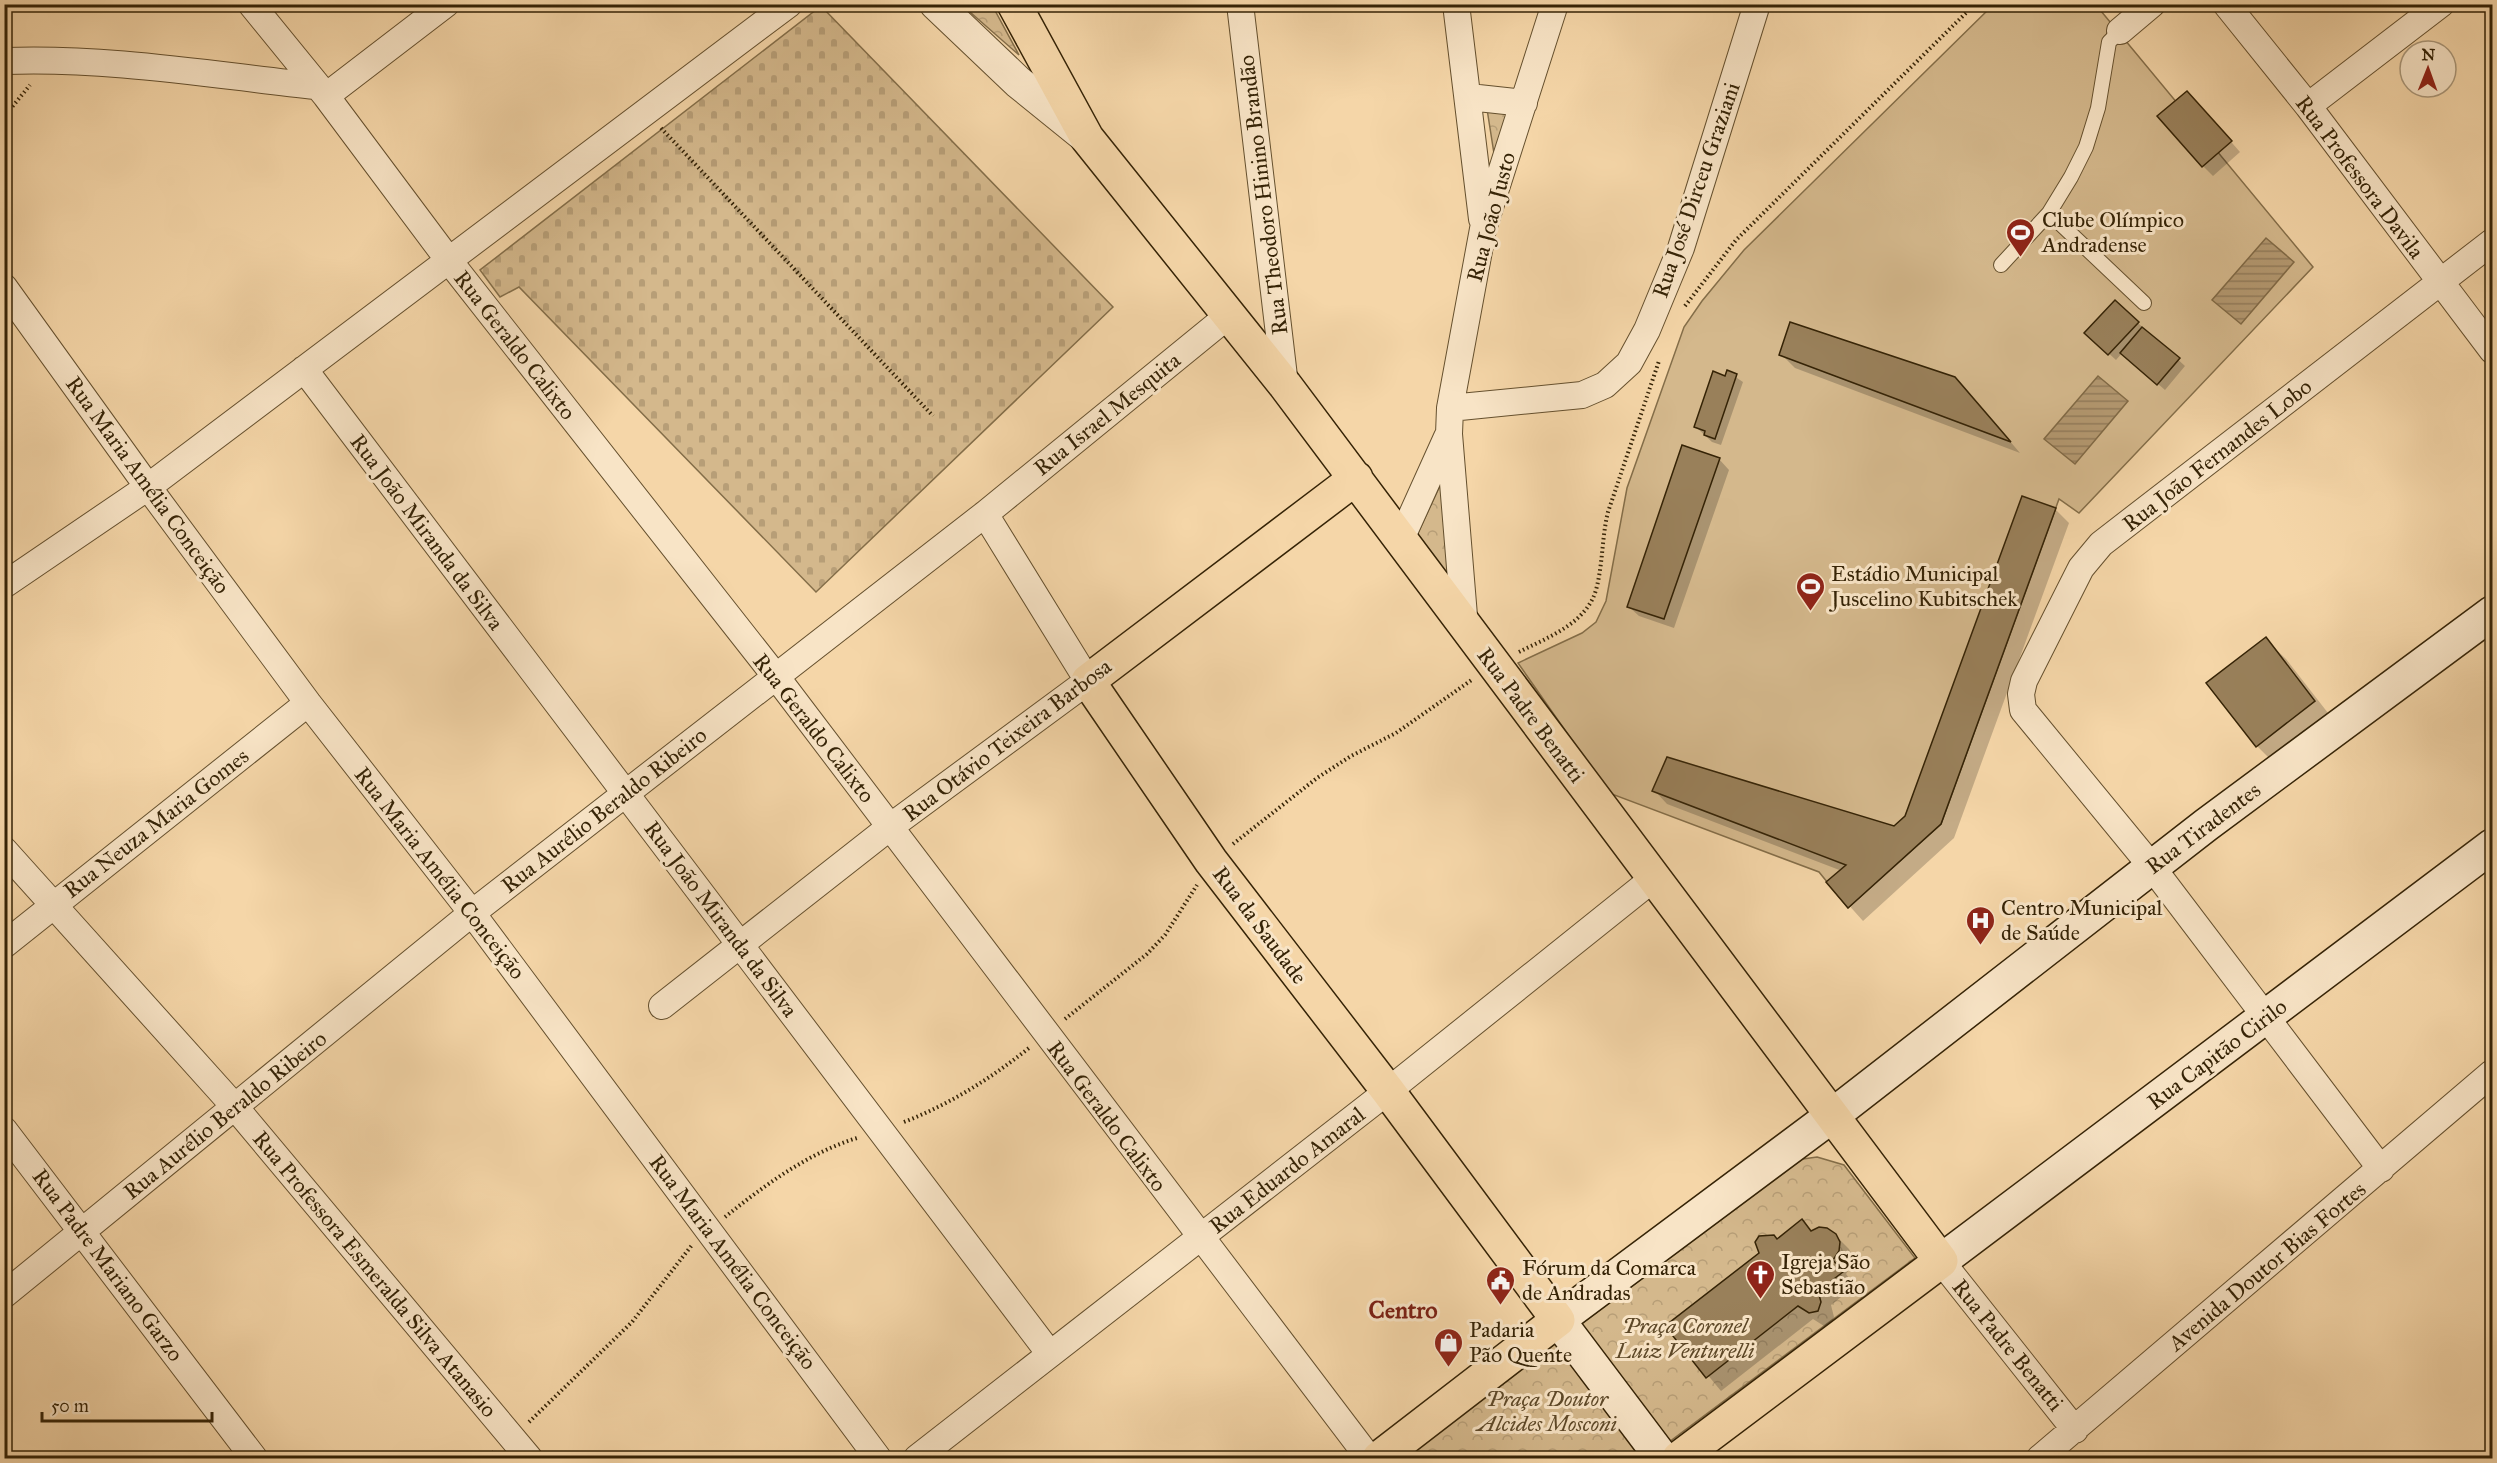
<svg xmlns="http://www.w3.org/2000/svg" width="2497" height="1463" font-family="'IM FELL Great Primer',serif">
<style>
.green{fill:#d4b88c;stroke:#846e49;stroke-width:1.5}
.forest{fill:url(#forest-crowns);stroke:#846e49;stroke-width:1.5}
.cemetery{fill:url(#cemetery-stones);stroke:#846e49;stroke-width:1.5}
.water{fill:url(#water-rules);stroke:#816a46;stroke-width:1.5}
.shadow{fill:#0003}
.building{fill:#99805a;stroke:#352306;stroke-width:1.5}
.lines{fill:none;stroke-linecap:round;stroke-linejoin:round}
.service-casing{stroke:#65502e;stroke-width:16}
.minor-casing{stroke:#65502e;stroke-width:28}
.tertiary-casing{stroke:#65502e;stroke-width:34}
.secondary-casing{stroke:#352306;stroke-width:36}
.primary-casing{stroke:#352306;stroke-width:36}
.path{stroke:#352306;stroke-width:4;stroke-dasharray:1.5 3;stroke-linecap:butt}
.service{stroke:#f8e4c6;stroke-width:14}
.minor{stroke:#f8e4c6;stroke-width:26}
.tertiary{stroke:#f8e4c6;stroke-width:32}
.secondary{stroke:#f8e4c6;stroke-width:33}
.primary{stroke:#f5d6a8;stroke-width:33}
.labels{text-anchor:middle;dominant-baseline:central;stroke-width:6;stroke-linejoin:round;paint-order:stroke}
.street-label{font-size:22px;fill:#352306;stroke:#f8e4c6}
.poi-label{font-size:22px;fill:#352306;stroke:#f8e4c6;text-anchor:start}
.park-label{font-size:22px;font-style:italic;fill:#5d4828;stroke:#f8e4c6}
.neighbourhood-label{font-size:24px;font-weight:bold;fill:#7a1f14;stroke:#f8e4c6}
</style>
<defs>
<pattern id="forest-crowns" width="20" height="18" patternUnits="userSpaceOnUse" patternTransform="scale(1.5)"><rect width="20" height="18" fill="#d4b88c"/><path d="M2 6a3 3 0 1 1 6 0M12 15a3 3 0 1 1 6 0" fill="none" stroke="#b79e77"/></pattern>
<pattern id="cemetery-stones" width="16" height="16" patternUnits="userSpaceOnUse" patternTransform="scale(1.5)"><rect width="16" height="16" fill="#d4b88c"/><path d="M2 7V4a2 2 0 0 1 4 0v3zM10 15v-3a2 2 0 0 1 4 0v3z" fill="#b79e77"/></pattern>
<pattern id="water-rules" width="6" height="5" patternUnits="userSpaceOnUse" patternTransform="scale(1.5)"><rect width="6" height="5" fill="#b49971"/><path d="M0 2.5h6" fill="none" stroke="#937c5b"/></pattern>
</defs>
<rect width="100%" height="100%" fill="#f5d6a8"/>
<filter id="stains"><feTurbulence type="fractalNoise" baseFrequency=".00333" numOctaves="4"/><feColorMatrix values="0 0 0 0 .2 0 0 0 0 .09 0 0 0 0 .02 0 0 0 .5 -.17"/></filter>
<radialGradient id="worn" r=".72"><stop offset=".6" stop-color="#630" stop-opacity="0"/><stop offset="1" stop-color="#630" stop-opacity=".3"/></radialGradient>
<path class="green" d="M1993,5H2096L2313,267L2079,513L2059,499L1941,824L1848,908L1819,872L1609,793L1518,663L1582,633L1596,622L1606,601L1627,488L1684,327L1702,301L1744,250Z"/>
<path class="forest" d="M962,5H992L1019,55Z
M1487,109L1511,113L1495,160Z
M1445,475L1452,583L1417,535Z
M1817,1157L1844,1165L1915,1258L1669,1442L1580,1325L1794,1165L1803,1159Z
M1556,1343L1643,1458H1405Z"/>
<path class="cemetery" d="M821,6L1113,307L816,592L519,287L500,297L480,270Z"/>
<path class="water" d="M2266,238L2294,262L2241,324L2212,300Z
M2098,376L2128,401L2075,464L2044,439Z"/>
<path class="shadow" d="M2197,103L2240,152L2213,176L2203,166Z
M2138,323L2185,366L2165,390L2122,353L2116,360L2093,339Z
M1781,354L1968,392L2020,453L1795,368Z
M1728,372L1743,382L1721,445L1712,442L1696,427Z
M1719,459L1729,470L1674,628L1639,616L1628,606Z
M2055,509L2069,523L1954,838L1863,921L1828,882L1842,871L1667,804L1654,790L1895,827L1906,817Z
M2265,639L2286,659L2335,722L2277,766L2257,746Z
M1802,1221L1812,1232L1835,1235L1849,1249L1853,1257L1852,1265L1846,1274L1855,1286L1831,1305L1834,1317L1831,1324L1824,1326L1813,1319L1721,1391L1667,1326Z"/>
<path class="building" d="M2187,91L2232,141L2202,167L2157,116Z
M2115,300L2139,322L2108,355L2084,333Z
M1790,322L1955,377L2011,442L1779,355Z
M2142,327L2180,358L2157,385L2120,353Z
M1727,370L1737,374L1715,439L1704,435L1705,431L1694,427L1713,371L1725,376Z
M1682,445L1720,458L1664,619L1627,607Z
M2022,496L2056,508L1941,824L1848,908L1826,882L1846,865L1652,791L1667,757L1894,826L1905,816Z
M2266,637L2315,701L2256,747L2206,683Z
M1802,1219L1811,1231L1819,1227L1827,1228L1836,1234L1840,1242L1839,1251L1833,1260L1843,1272L1818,1291L1821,1302L1818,1311L1809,1313L1798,1306L1706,1378L1665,1326L1759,1253L1755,1242L1759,1236L1774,1235L1777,1239Z"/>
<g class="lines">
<defs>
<path id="service" d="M2049,213L2144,303
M2001,265L2049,213L2071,177L2086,147L2098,108L2109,42L2120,31"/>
<path id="minor" d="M251,4L326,96L450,262L784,687L1369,1458
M1240,4L1285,385
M1456,4L1482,219
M2226,4L2308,106L2492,350
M2120,31L2152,4
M4,61C108,57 213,75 316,86
M326,96L446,4
M1469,97L1524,103
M2308,106L2441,4
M4,287L148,487L308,703L472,913L878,1458
M304,369L1050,1354
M1450,408L1582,395L1605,385L1629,363L1647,330L1681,248L1757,4
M1401,539L1447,437
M4,585L148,487L789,4
M1465,628L1449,434L1450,408L1483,229L1555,4
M4,850L235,1107L529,1458
M4,945L308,703
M662,1006L890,827L1088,681L985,514
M4,1130L254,1458
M2381,1169L2152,867L2023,710L2021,694L2024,681L2081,568L2101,544L2492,242
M1941,1261L2075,1430
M4,1295L472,913L985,514L1229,315
M917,1458L1388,1091L1654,878
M2040,1458L2492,1073"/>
<path id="tertiary" d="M936,4L1018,82L1086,137"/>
<path id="secondary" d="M1941,1261L2492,846
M1662,1458L1558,1320L1833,1115L2206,825L2492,613"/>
<path id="primary" d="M1014,4L1087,138L1285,385L1941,1261L1679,1458
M1356,478L1088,681L1211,861L1388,1091L1558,1320L1379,1458"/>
</defs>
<use href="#service" class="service-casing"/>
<use href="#minor" class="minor-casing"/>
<use href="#tertiary" class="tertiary-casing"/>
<use href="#secondary" class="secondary-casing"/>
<use href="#primary" class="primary-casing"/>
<path class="path" d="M4,117L30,85
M661,128L933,416
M1685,306L1736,240L1975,4
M1519,652C1548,637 1589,623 1597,586C1603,561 1602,536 1608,512L1659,361
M1233,844L1317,778L1351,756L1396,733L1473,679
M1065,1019L1147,954L1165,935L1197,885
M904,1122C950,1104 990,1079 1029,1048
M725,1217C765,1185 808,1153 857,1138
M529,1422L632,1322L692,1245
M486,1458L494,1452"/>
<use href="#service" class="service"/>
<use href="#minor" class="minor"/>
<use href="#tertiary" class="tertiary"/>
<use href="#secondary" class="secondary"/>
<use href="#primary" class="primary"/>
</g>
<defs>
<symbol id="stadium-pin" viewBox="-11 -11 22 30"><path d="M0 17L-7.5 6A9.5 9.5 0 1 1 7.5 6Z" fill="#8f2418" stroke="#f8e4c6"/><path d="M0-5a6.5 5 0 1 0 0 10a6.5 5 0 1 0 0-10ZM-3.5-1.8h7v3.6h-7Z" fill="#fff"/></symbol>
<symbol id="hospital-pin" viewBox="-11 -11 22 30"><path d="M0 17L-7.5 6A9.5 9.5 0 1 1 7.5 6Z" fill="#8f2418" stroke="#f8e4c6"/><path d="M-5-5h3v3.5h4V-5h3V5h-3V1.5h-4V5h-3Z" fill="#fff"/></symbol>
<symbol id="church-pin" viewBox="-11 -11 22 30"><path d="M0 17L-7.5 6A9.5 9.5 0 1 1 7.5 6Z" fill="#8f2418" stroke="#f8e4c6"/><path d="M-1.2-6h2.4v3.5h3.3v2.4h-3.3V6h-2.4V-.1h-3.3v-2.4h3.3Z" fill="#fff"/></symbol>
<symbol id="civic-pin" viewBox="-11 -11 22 30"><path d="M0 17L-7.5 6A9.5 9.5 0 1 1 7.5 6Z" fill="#8f2418" stroke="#f8e4c6"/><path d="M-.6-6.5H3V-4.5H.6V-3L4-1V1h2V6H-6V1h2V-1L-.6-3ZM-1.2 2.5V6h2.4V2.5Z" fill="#fff"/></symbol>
<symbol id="shop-pin" viewBox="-11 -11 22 30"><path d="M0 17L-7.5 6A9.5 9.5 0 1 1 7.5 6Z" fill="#8f2418" stroke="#f8e4c6"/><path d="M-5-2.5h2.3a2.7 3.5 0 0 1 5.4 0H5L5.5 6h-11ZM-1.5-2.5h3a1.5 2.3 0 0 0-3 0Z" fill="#fff"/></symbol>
</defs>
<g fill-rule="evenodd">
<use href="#stadium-pin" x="2004" y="216" width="33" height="45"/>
<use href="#stadium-pin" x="1794" y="570" width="33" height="45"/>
<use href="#hospital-pin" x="1964" y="904" width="33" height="45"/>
<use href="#church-pin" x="1744" y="1258" width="33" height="45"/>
<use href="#civic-pin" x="1484" y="1264" width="33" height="45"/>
<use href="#shop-pin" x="1432" y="1326" width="33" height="45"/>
</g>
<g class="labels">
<g class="street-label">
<text transform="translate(2360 177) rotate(53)">Rua Professora Davila</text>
<text transform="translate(1696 190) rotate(-71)">Rua José Dirceu Graziani</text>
<text transform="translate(1263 195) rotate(-97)">Rua Theodoro Hinino Brandão</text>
<text transform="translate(1491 217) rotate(-75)">Rua João Justo</text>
<text transform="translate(515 345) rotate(52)">Rua Geraldo Calixto</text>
<text transform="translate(1107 414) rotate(-39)">Rua Israel Mesquita</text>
<text transform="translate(2217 455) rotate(-38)">Rua João Fernandes Lobo</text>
<text transform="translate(148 485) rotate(54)">Rua Maria Amélia Conceição</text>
<text transform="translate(427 532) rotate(53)">Rua João Miranda da Silva</text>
<text transform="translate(1531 715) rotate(53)">Rua Padre Benatti</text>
<text transform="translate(814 728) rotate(52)">Rua Geraldo Calixto</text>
<text transform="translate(1007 740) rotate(-37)">Rua Otávio Teixeira Barbosa</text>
<text transform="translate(604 810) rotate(-38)">Rua Aurélio Beraldo Ribeiro</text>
<text transform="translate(156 823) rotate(-38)">Rua Neuza Maria Gomes</text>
<text transform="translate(2203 828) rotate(-37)">Rua Tiradentes</text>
<text transform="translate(440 873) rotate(52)">Rua Maria Amélia Conceição</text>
<text transform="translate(721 919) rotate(53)">Rua João Miranda da Silva</text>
<text transform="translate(1260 925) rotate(53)">Rua da Saudade</text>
<text transform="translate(2217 1054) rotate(-37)">Rua Capitão Cirilo</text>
<text transform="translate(225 1115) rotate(-39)">Rua Aurélio Beraldo Ribeiro</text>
<text transform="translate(1107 1116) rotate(53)">Rua Geraldo Calixto</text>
<text transform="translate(1287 1170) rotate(-38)">Rua Eduardo Amaral</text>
<text transform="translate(733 1262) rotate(53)">Rua Maria Amélia Conceição</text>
<text transform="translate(108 1265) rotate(53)">Rua Padre Mariano Garzo</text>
<text transform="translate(2267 1266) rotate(-40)">Avenida Doutor Bias Fortes</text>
<text transform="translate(375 1274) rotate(50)">Rua Professora Esmeralda Silva Atanasio</text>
<text transform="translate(2008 1345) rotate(51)">Rua Padre Benatti</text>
</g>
<g class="poi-label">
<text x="2042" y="219">Clube Olímpico<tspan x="2042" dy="25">Andradense</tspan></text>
<text x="1831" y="573">Estádio Municipal<tspan x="1831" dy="25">Juscelino Kubitschek</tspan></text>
<text x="2001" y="907">Centro Municipal<tspan x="2001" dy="25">de Saúde</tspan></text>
<text x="1781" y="1261">Igreja São<tspan x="1781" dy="25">Sebastião</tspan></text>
<text x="1522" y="1267">Fórum da Comarca<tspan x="1522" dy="25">de Andradas</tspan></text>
<text x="1469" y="1329">Padaria<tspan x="1469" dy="25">Pão Quente</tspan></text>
</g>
<g class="park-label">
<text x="1685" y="1325">Praça Coronel<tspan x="1685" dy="25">Luiz Venturelli</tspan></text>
<text x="1547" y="1398">Praça Doutor<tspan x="1547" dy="25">Alcides Mosconi</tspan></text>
</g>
<g class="neighbourhood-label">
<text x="1403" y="1310">Centro</text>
</g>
</g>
<rect width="2497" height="1463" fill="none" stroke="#f5d6a8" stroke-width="24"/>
<rect x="6" y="6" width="2485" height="1451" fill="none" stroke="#352306" stroke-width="3"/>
<rect x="12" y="12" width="2473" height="1439" fill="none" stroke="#352306" stroke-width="1.5"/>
<g transform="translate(2428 69) rotate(1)"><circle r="28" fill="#f8e4c6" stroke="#aa9779" stroke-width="1.5"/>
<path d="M0-4.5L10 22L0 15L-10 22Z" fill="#8f2418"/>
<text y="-9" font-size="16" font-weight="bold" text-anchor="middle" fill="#352306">N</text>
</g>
<path d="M42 1412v9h170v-9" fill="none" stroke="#352306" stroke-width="3"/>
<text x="51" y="1412" font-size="18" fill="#352306" stroke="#f8e4c6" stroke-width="4.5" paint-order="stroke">50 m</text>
<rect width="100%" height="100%" filter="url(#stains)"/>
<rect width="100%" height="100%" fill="url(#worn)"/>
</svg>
